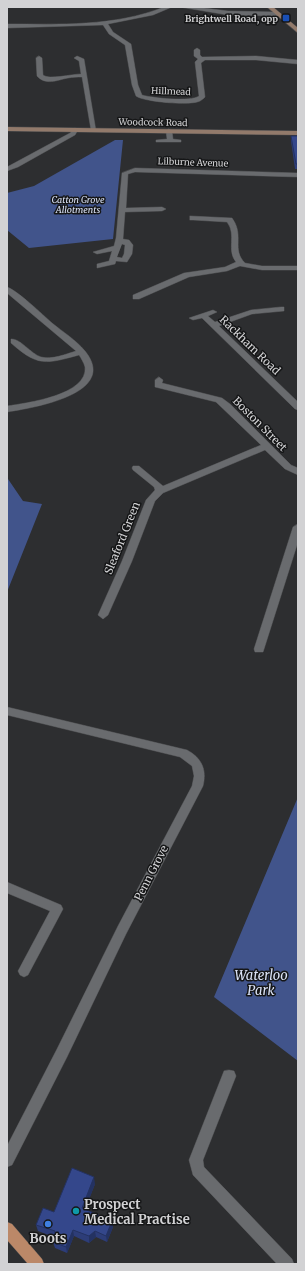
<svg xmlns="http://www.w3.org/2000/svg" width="305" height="1271" font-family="Merriweather,serif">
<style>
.green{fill:#41548b}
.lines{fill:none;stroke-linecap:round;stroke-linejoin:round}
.street-casing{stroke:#4a4b4d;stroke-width:1}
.secondary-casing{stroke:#4a4b4d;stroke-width:1}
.primary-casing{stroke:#4a4b4d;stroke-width:1}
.street{fill:#696b6e;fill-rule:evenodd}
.secondary{fill:#927a6b;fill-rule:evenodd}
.primary{fill:#bb8868;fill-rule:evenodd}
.wall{fill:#2d3d78}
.shaded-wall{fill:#243261}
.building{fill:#34478b;stroke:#243261}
.transit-dot{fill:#1a4fb4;stroke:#151617;stroke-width:1.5}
.culture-dot{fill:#0f9aa8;stroke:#151617;stroke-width:1.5}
.shop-dot{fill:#3f7fe0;stroke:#151617;stroke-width:1.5}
.labels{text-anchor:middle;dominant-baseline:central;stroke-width:3;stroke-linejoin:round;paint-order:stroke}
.far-poi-label{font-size:9px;font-weight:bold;fill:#d2d2d4;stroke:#151617;text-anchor:end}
.far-street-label{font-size:9px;fill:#d2d2d4;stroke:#151617}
.far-park-label{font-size:9px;font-style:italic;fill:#dbe3f7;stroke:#151617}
.street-label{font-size:11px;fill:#d2d2d4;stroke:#151617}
.near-park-label{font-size:13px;font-style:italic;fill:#dbe3f7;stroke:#151617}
.near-poi-label{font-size:13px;font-weight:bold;fill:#d2d2d4;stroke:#151617;text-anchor:start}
</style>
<rect width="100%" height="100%" fill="#2d2e30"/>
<path class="green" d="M115,140H123L113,239L29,248L7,230V193L34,186Z
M8,479L23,501L42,504L7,592Z
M298,797V1061L214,997Z"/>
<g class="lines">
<defs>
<path id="street" d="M164,7H172L153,15L108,24L113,32L131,44L138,85L142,95C152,98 191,102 199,96L195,62L198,59L194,56V50L197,48L200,50V55L202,57L256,56L298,60V64L256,60H205L201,63L205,97C204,98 202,100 200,101C191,106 144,102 136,96L132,85L125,45L109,34L103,25L7,28V24C60,24 114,27 164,7Z
M180,7H196L228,11L278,12L281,14L278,16L228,15Z
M39,56L42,58L43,75C49,80 72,74 81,74L79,61L74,58L77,56L84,59L96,131L91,130L82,77C77,77 73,77 68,78C57,80 46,86 37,76L36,58Z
M75,128L78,130L75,135L18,167L7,171V167L70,133Z
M169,129L172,131L173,139L181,140V142H156V140L167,139L166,131Z
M135,168L298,173V177L135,172L128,174L126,208L162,207L166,209L162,211L125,212L123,239L129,240L133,245L132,254L127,262L116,261L115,264L97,268V264L109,261L112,251L97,254L93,252L114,246L116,238L122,173ZM122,244L125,245L124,254L122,258L117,257Z
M190,216L232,218C245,236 231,249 245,263L262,266H298V270H262L240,266L227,271L189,277L139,299H133V295L184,273L225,267L236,262C226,250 237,235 227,222L193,220H190Z
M7,287C17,290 43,315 52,323C63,332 76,340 85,351C120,394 32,408 7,412V406C27,403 88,395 85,367C84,363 81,358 79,355C46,364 38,367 11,343V339C20,338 31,354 41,357C52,360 66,354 76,351L7,293Z
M281,307H284V311L252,314L219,326L298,402V410L295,409L202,318L193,320L189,318L213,310L217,312L208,316L215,322L251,310Z
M159,377L163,380L162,383L222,398L230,404L291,465L298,468V475L285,469L265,450L163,493L155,501L132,561L108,615L103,619L98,615L122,561L146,500L155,490L154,487L133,470L132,468L133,466H139L163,486L261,445L216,402L155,387V380Z
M298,524V542L264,649L263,652H255L254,649L293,527Z
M7,707L187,750C202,758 207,770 203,786L126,934L67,1057L12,1165L7,1167V1146L57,1049L118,926L192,786L194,776L192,766L180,757L7,715Z
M7,882L61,905L63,909L28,975L24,977L20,975L18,971L50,911L7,893Z
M229,1070L234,1071L236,1076L203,1160L204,1167L292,1259L294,1264H277L193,1175L189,1160L224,1071Z"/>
<path id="secondary" d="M267,7H273L298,28V33Z
M7,127L298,131V135L7,131Z"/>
<path id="primary" d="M7,1222L12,1224L42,1259L44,1264H28L7,1240Z"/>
</defs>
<use href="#street" class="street-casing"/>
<use href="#secondary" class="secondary-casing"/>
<use href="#primary" class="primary-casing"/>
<use href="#street" class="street"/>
<use href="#secondary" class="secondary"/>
<use href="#primary" class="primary"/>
</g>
<path class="wall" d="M291,136H298V169H295L291,141Z
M95,1184L85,1209L112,1221L113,1227L107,1242L96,1237L89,1243L74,1236L67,1253L55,1248L53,1242L54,1237L38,1231L36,1225Z"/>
<path class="shaded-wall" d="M94,1177L95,1184L83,1215L82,1208Z
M112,1221L113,1227L107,1242L106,1236Z
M73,1230L74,1236L67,1253L66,1247Z
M95,1231L96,1237L89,1243V1236Z"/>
<path class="building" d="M291,136H298V164H296Z
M72,1168L94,1177L82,1208L112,1221L106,1236L95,1231L89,1236L73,1230L66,1247L53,1242L55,1231L36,1225L43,1208L54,1212Z"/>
<rect class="transit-dot" x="282" y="14" width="8" height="8" rx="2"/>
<circle class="culture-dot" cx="76" cy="1211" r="4"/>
<circle class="shop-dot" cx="48" cy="1224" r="4"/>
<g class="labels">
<g class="far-poi-label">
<text x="278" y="18">Brightwell Road, opp</text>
</g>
<g class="far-street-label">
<text transform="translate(171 91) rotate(2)">Hillmead</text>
<text transform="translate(153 122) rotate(1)">Woodcock Road</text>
<text transform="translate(193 162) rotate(2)">Lilburne Avenue</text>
</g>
<g class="far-park-label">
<text x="78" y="199">Catton Grove<tspan x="78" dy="10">Allotments</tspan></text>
</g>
<g class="street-label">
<text transform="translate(250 345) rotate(44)">Rackham Road</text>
<text transform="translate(260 424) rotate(45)">Boston Street</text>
<text transform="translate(122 538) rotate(-68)">Sleaford Green</text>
<text transform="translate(151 873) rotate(-63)">Penn Grove</text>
</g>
<g class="near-park-label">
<text x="261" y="975">Waterloo<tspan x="261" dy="15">Park</tspan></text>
</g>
<g class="near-poi-label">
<text x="84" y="1204">Prospect<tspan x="84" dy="15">Medical Practise</tspan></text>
<text x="48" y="1238" text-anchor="middle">Boots</text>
</g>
</g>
<rect width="305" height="1271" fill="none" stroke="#d2d2d4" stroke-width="16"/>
</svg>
